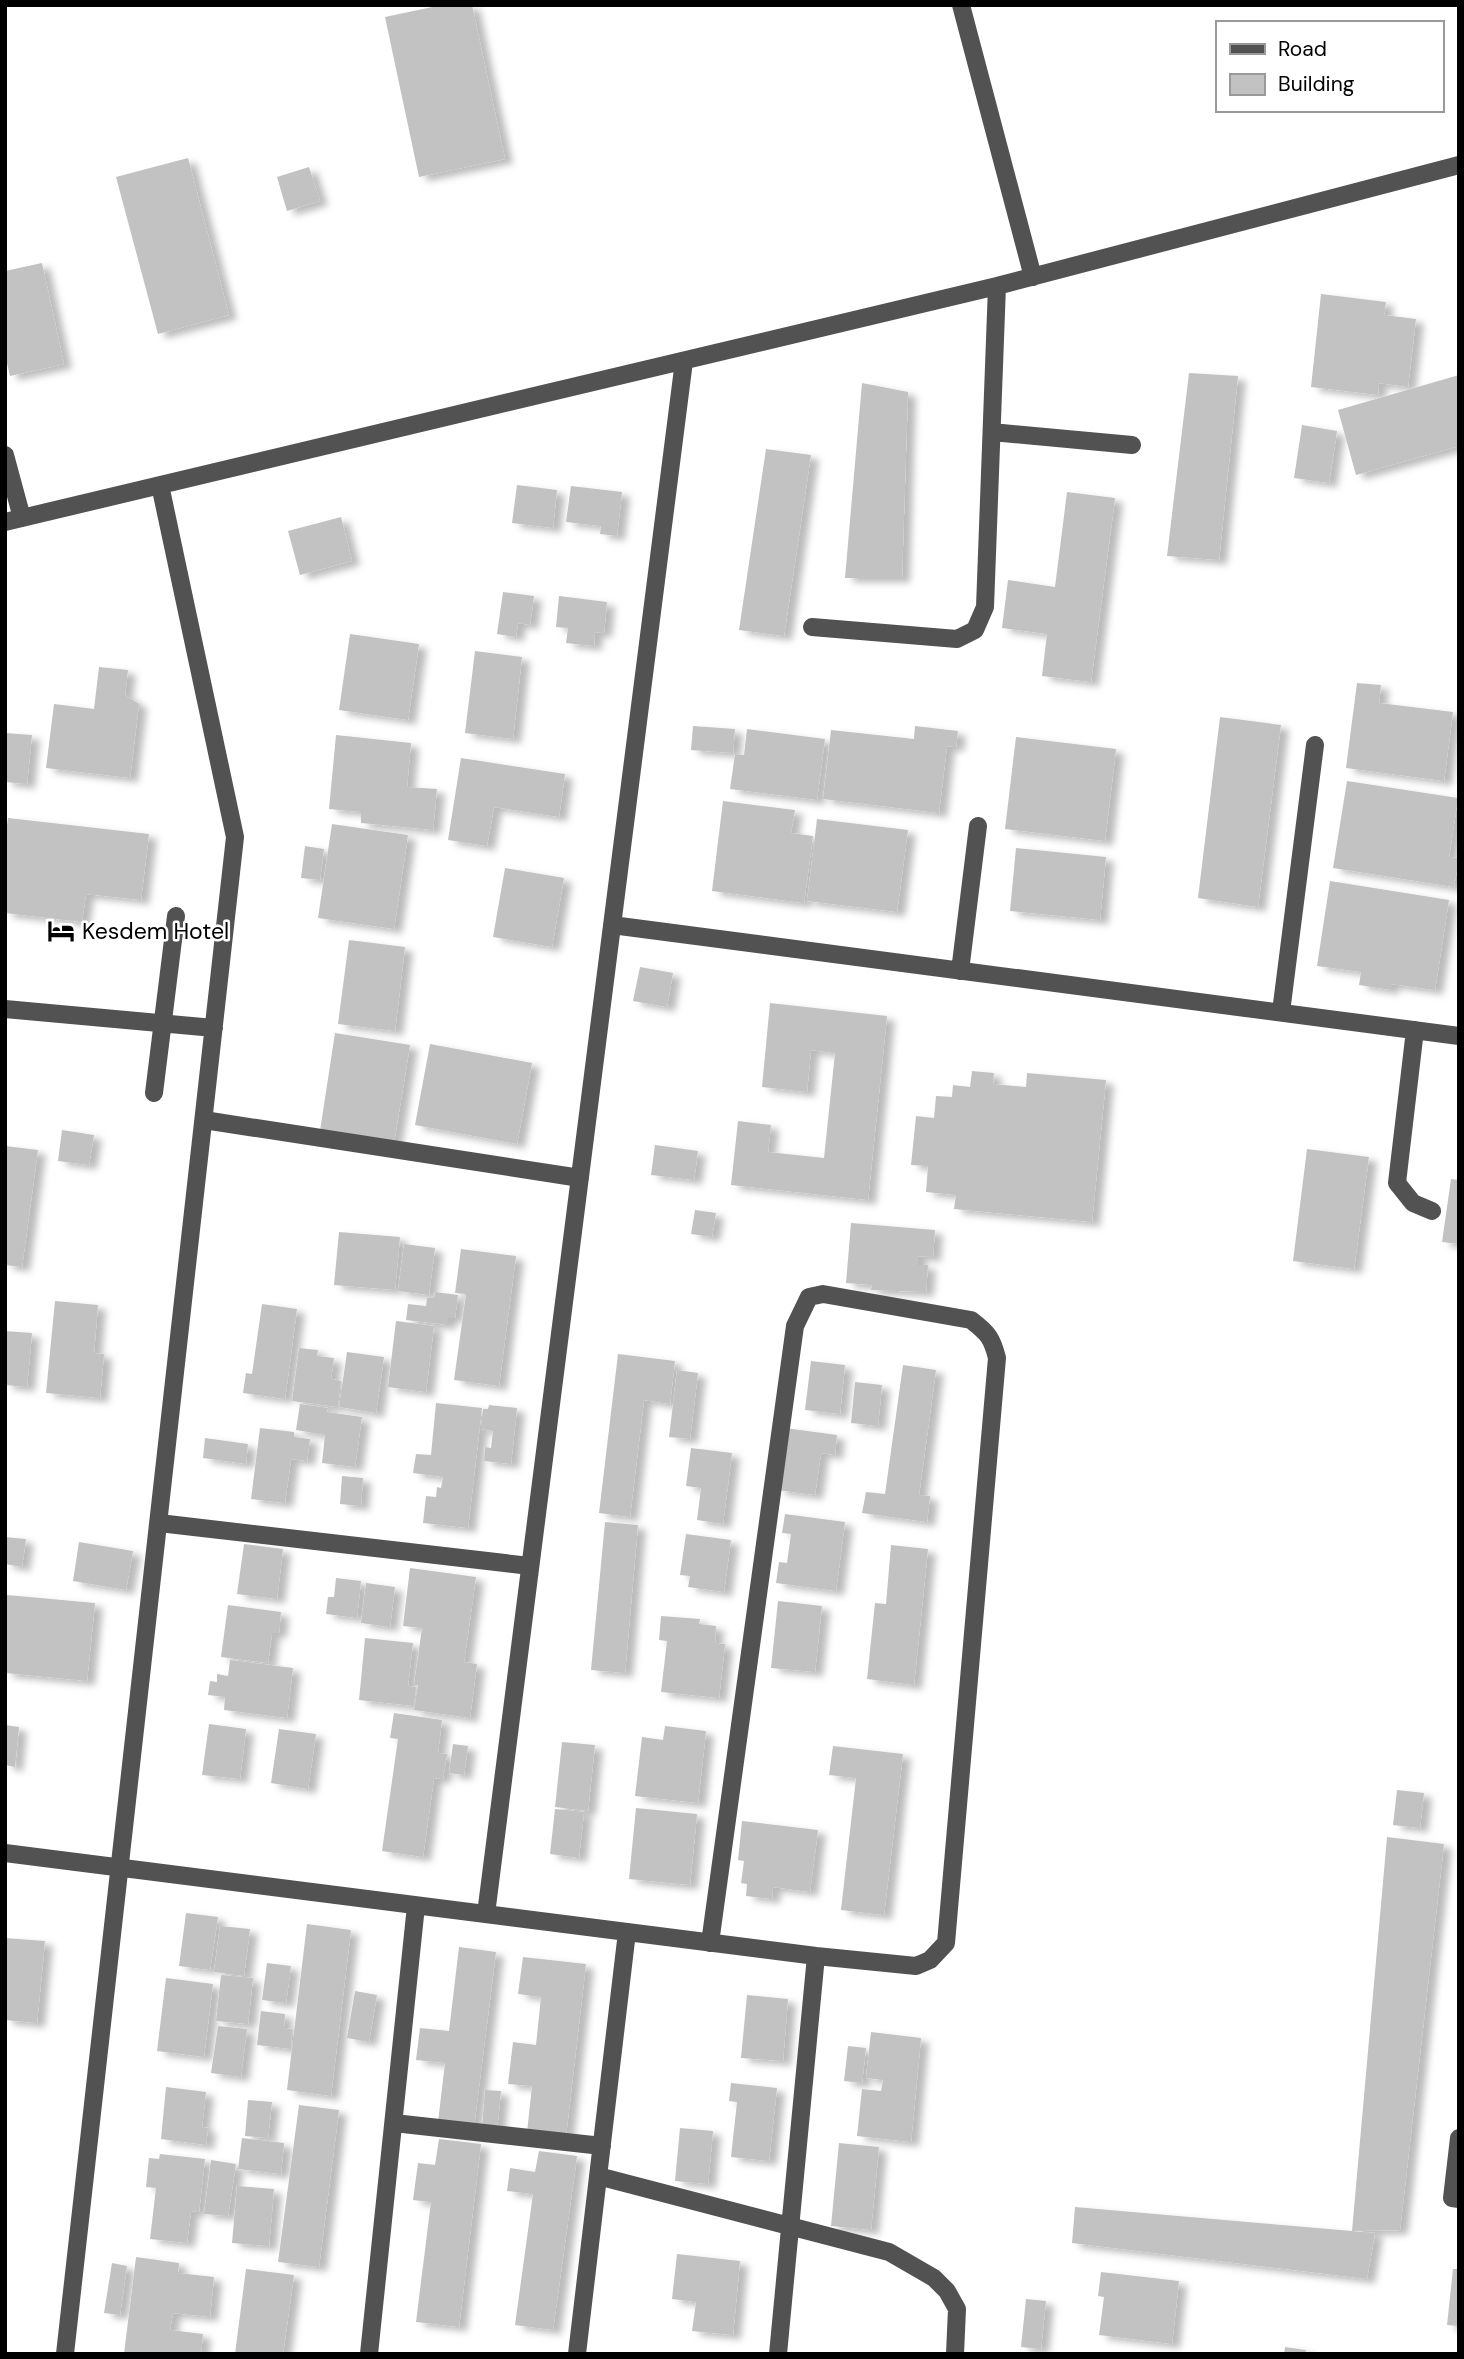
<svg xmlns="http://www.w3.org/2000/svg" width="1464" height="2359" font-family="'DM Sans',sans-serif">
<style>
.building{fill:#c2c2c2;filter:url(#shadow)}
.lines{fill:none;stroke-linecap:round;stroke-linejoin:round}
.minor{stroke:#525252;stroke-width:18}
.labels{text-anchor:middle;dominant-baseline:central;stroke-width:5;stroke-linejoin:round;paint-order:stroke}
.poi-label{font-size:23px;fill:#000;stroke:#fff;text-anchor:start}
</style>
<defs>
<filter id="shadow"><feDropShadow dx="8" dy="4.5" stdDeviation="3.5" flood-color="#0004"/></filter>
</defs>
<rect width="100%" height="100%" fill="#fff"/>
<path class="building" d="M442,5H472L505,159L419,177L385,17Z
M188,158L229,315L158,334L116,177Z
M309,167L320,201L287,211L277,177Z
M42,263L64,364L10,376L5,355V271Z
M1321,294L1386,302L1384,315L1416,319L1408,387L1379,383L1378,395L1311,387Z
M1189,373L1238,376L1219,560L1167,556Z
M1459,375V446L1356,475L1338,410Z
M862,383L908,392L902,578H845Z
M1302,425L1337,431L1329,483L1294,478Z
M766,449L811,455L784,636L739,630Z
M517,485L557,490L553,528L512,523Z
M571,486L622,492L617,536L600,534L601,526L566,522Z
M1067,492L1115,498L1091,682L1042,676L1047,634L1002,628L1008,580L1055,587Z
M341,517L352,561L300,575L288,531Z
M503,592L534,596L530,625L518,623L516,637L497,634Z
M559,596L607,602L604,633L595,632L594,646L566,643L568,628L556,627Z
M350,634L419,644L408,720L339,710Z
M475,651L522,657L513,739L465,733Z
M99,667L128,670L125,695L139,704L130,778L46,768L54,704L94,709Z
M1357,683L1381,685L1379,703L1453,712L1444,781L1346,768Z
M1220,717L1281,725L1258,907L1198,898Z
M693,726L735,729L733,753L691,750Z
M915,726L958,731L956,747L947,746L939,813L823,799L831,730L914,739Z
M747,729L825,739L817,800L730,789L735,754L744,755Z
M5,733L32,735L27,784L5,782Z
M336,735L411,743L407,787L437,789L433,830L361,823V812L329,809Z
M1016,737L1116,749L1105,841L1005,829Z
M461,758L565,774L559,817L494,807L487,846L448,840Z
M1347,781L1458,798L1449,857L1459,858L1454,887L1333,868Z
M723,801L795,810L791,833L813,836L804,903L712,891Z
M8,818L149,834L141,900L86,894L82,922L5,913V839Z
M817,819L908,830L897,912L807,901Z
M332,824L408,835L394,929L318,918Z
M305,846L324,849L320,880L301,878Z
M1016,848L1106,857L1100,920L1010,911Z
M505,868L564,878L552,947L493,937Z
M1330,881L1449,900L1435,990L1391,984V990L1359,985L1361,972L1317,966Z
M349,940L405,947L395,1031L338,1024Z
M640,967L673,973L667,1007L633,1001Z
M770,1003L887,1016L868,1200L731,1185L738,1121L771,1125L768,1152L824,1158L835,1053L811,1050L807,1092L762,1087Z
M335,1033L410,1045L394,1143L320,1131Z
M430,1044L532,1063L517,1144L415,1125Z
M972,1071L994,1073L993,1084L1026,1087L1027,1073L1106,1080L1092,1222L954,1209L956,1195L926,1192L928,1166L911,1165L916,1116L934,1118L936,1096L952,1097L953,1085L970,1087Z
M62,1130L94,1135L89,1165L58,1161Z
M655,1145L698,1151L694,1180L651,1175Z
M5,1146L38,1150L22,1267L5,1265Z
M1307,1149L1369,1157L1354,1269L1293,1261Z
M1451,1179L1459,1180V1244L1442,1242Z
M695,1210L716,1213L712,1237L691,1234Z
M851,1223L935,1230L933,1257L918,1256V1265H928L926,1292L871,1290L872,1285L846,1283Z
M339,1232L400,1237L395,1290L334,1285Z
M404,1244L435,1248L429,1295L398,1291Z
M461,1249L516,1256L499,1386L454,1380L466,1294L455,1293Z
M435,1292L458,1295L455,1318H448V1325L406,1320L408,1304L426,1306L427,1298H434Z
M55,1301L98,1305L94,1353L104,1354L100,1398L46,1393Z
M262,1304L297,1309L285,1399L243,1393L246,1373L252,1374Z
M396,1321L434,1326L426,1392L388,1387Z
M5,1331L32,1333L27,1387L5,1385Z
M299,1348L318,1350L317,1356L334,1358L331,1379L341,1381L338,1407L292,1401Z
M347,1352L384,1357L376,1413L339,1407Z
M618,1354L675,1361L670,1404L644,1400L630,1517L599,1513Z
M811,1361L845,1365L840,1414L805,1410Z
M903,1365L936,1370L919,1495L930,1496L927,1522L862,1513L866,1492L885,1494Z
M677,1370L698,1373L690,1439L669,1437Z
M855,1382L882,1385L878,1426L851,1423Z
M436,1403L482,1408L468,1528L423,1523L426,1496L436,1497L437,1487L441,1488L443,1477L413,1473L416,1454L431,1455Z
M300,1404L328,1408L327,1412L362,1417L355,1467L322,1463L325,1435L296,1430Z
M489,1405L517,1408L511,1464L484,1461L485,1447L491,1448L493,1431L481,1429L483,1409H488Z
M260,1428L294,1432V1437L310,1439L307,1461L291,1459L285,1503L251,1499Z
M785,1428L837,1435L835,1455L821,1453L815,1495L777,1490Z
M205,1438L248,1444L246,1464L203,1458Z
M691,1448L732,1453L723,1524L697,1520L701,1488L686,1486Z
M342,1476L363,1478L361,1506L340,1504Z
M785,1514L845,1522L836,1591L776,1583L779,1562L787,1563L791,1534L782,1533Z
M605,1522L638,1525L625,1673L591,1670Z
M686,1534L731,1540L724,1592L688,1587L690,1576L680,1575Z
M5,1537L26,1539L22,1567L5,1564Z
M79,1542L133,1551L126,1590L73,1581Z
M244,1544L283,1549L277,1599L237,1594Z
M891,1545L928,1549L914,1685L867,1679L875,1603L886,1604Z
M410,1568L476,1577L464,1662L477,1664L470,1718L414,1710L418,1685H414L422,1628L403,1626Z
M336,1578L361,1581L357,1618L326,1614L328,1597H334Z
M366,1583L395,1587L390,1627L361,1623Z
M7,1595L95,1603L87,1681L5,1673Z
M778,1601L822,1606L815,1672L771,1668Z
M228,1605L281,1612L279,1633H272L268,1663L221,1657Z
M661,1616L700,1619L699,1624L716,1626L715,1643L725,1644L719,1698L661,1692L667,1641L659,1640Z
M365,1638L413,1643L408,1686L416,1687L414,1706L359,1700Z
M230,1660L293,1668L287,1718L224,1710L225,1697L208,1695L210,1681L217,1682V1674L228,1676Z
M394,1713L442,1720L438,1753L447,1754L443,1779L434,1778L423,1857L382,1851L398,1739L390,1738Z
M209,1724L246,1729L240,1779L202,1775Z
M5,1725L19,1727L15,1767L5,1765Z
M665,1726L706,1731L698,1803L635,1796L642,1737L663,1740Z
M279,1729L316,1734L308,1789L271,1783Z
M562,1742L595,1745L588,1811L555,1807Z
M453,1744L468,1746L464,1775L449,1773Z
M833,1746L903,1754L884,1915L841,1910L856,1778L829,1775Z
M1397,1790L1424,1793L1420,1828L1393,1825Z
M636,1808L697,1814L690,1885L629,1879Z
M555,1809L584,1812L579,1858L550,1854Z
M742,1821L818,1830L810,1892L773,1887L772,1899L746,1896L747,1884L741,1883L744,1861L738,1860Z
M1387,1837L1444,1844L1400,2230L1352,2231Z
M186,1913L218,1917L210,1970L179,1966Z
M307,1924L351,1930L331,2096L287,2090Z
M220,1926L250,1929L244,1976L214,1972Z
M5,1938L45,1941L37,2023L5,2020Z
M459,1947L496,1952L474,2127L438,2122L445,2063L416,2060L420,2028L449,2031Z
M523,1957L586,1964L566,2136L527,2132L532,2086L508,2084L513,2042L536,2045L541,1997L518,1994Z
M267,1963L291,1966L286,2003L262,2000Z
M221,1975L253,1978L248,2024L216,2021Z
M166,1978L213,1984L204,2057L157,2051Z
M355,1991L377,1995L369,2042L347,2038Z
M747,1995L788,1999L783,2061L741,2058Z
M261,2011L285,2014L284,2028L292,2029L291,2049L257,2045Z
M218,2026L247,2029L241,2077L211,2073Z
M871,2032L921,2038L911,2142L857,2136L862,2089L881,2091L883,2080L866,2078Z
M848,2046L866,2048L862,2083L844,2081Z
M731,2083L777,2088L769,2161L731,2157L737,2102L729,2101Z
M166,2087L206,2092L202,2127L208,2128L206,2145L161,2139Z
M485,2090L501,2091L497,2130L482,2128Z
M248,2100L272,2102L268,2138L245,2136Z
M299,2105L339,2110L319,2267L278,2262Z
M680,2128L713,2131L708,2184L675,2181Z
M242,2138L284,2143L281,2174L238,2169Z
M439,2139L481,2144L459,2327L416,2322L431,2202L413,2200L418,2163L435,2165Z
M839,2143L879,2147L871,2230L831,2226Z
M539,2151L577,2156L553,2330L515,2325L533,2194L507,2191L510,2168L535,2172Z
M160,2154L205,2159L199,2212L191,2211L187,2243L150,2239L156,2188L146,2187L149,2158L159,2159Z
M211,2160L236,2164L228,2216L204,2214Z
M237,2186L274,2189L269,2246L232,2243Z
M1075,2207L1375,2233L1367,2279L1072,2243Z
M677,2254L740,2261L733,2335L692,2331L696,2302L672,2299Z
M136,2257L179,2263L178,2273L214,2277L210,2317L173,2313L170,2330L203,2334L201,2354H124Z
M112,2263L127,2266L120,2315L104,2313Z
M246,2269L294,2275L283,2354H235Z
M1453,2269H1459V2326L1447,2325Z
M1101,2272L1179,2281L1172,2344L1099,2335L1104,2297L1098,2296Z
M1026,2299L1046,2301L1041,2349L1021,2347Z
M1285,2347L1306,2350L1305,2354H1284Z"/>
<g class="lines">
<path class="minor" d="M961,5L1033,277
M992,432L1132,445
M5,455L22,518
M5,522L997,286L1459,165
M812,627L957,639L975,630L985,607L997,286
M612,925L1459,1036
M960,971L978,826
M5,1009L214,1028
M1281,1012L1315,745
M1415,1030L1397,1183L1413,1203L1432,1211
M154,1093L176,916
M204,1120L580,1178
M159,1523L530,1566
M5,1853L816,1956L916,1966L930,1960L946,1943L997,1358C992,1338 988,1333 971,1320L823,1294L809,1297L795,1326L710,1943
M486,1914L684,361
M394,2123L602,2146
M1459,2138L1452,2198L1459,2199
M598,2176L889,2252L934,2278L947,2291L957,2309L955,2354
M65,2354L235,837L160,485
M369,2354L416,1906
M577,2354L627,1932
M778,2354L816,1956"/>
</g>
<defs>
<symbol id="hotel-bare" viewBox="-9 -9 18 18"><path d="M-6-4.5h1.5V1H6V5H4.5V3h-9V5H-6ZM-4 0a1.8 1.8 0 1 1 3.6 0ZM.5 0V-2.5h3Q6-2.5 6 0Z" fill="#000" stroke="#fff" stroke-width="2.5" paint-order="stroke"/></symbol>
</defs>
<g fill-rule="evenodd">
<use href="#hotel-bare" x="42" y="912" width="38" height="38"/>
</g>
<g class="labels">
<g class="poi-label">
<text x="82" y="931">Kesdem Hotel</text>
</g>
</g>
<rect width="1464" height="2359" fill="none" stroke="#000000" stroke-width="14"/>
<rect x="1216" y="21" width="228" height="91" fill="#ffffff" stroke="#999999" stroke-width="2"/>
<rect x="1230" y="44" width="35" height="10" fill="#525252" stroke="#999999" stroke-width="2"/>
<text x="1278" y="56" font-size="21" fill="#000000">Road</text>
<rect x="1230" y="74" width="35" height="21" fill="#c2c2c2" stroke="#999999" stroke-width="2"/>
<text x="1278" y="91" font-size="21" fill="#000000">Building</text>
</svg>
